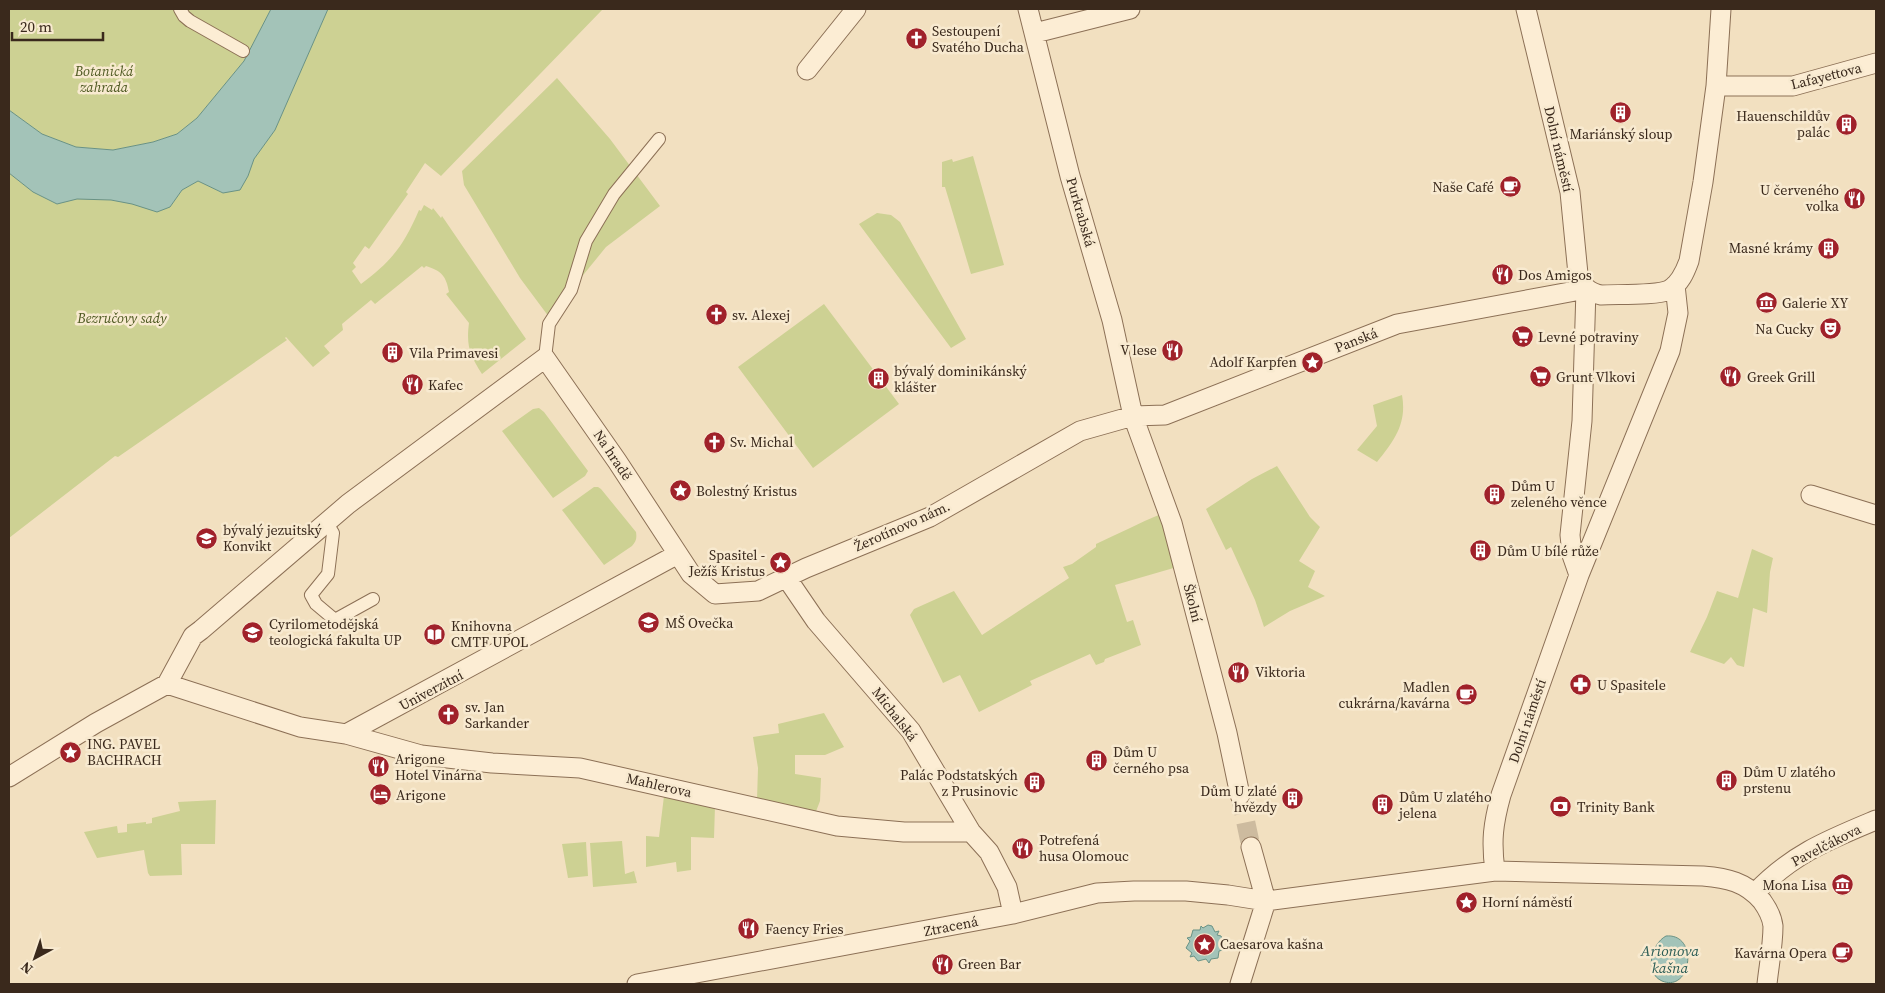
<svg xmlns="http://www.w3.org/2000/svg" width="1885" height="993" font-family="'Source Serif 4',serif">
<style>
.green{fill:#cdd193}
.water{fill:#a3c3b8;stroke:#699285}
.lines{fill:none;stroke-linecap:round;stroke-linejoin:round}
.pedestrian-tunnel{stroke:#cdbb9f;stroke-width:19;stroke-dasharray:19 9;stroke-linecap:butt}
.service-casing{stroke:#8c7056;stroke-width:14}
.pedestrian-casing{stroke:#8c7056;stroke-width:21}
.service{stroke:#fcedd4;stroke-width:12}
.pedestrian{stroke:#fcedd4;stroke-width:19}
.labels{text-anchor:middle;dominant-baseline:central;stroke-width:5;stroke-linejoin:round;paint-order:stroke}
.poi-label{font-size:14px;fill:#3a291c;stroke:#f8ead0;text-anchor:start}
.park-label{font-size:14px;font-style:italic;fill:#4e5921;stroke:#f8ead0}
.street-label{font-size:14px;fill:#3a291c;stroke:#f8ead0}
.water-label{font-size:15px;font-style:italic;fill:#2a5c55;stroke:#f8ead0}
</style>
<rect width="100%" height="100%" fill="#f2e0c0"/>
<path class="green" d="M9,9H271L244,61L197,118L177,134L153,142L113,150L76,147L42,134L9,110Z
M328,9H603L441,176L425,163L406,192L408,194L369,249L365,246L353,263L356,267L352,271L361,284C392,261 404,245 419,210L421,211L424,205L432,210L433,208L441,218L442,216L526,339L482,374C470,355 466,346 469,323L446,294L449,292C446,276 442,271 426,266L424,268L422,266L375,304L371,300L342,324L343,330L324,346L330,353L313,367L286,337L285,338L287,340L118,457L115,456L9,538V173L33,192L57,204L77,198L111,200L170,207L182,190L198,181L223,193L248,176L254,159L275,130Z
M557,78L610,139L660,206L606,247L549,317L520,278L464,185L462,171Z
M973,156L1004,265L971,274L945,187H942V162L952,159L953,162Z
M877,213L891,215L900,222L966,339L951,348L859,224Z
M824,304L899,404L813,468L738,367Z
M1402,395C1407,423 1395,440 1377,462L1357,450L1377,426L1373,405Z
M539,408L544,412L588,471L585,476L553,498L502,431L533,409Z
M1277,466L1310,517L1320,527L1299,561L1315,571L1308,587L1325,596L1290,611L1264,627L1255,600L1231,547L1226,550L1206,509L1252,479Z
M594,487H598L601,489L636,532C637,539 636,541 632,546L604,565L562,510Z
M1161,514L1177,567L1115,585L1127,622L1133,620L1141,645L1105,659L1104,662L1096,665L1090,654L1030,681L1032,685L979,712L960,675L943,683L910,615L914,609L954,591L982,635L1069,578L1063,567L1072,564L1096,547V544C1118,534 1139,523 1161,514Z
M1752,549L1773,558L1770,572L1767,613L1753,608L1744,667L1737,665L1731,657L1724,664L1690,652L1707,617L1717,591L1738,598Z
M824,713L844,747L825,755H795V774L821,778L820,801L815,814L757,800L758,768L753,737L779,733L778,724Z
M664,796L715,806L714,838L691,837V870L677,872L676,862L646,867V836L659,837Z
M216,800L215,844H181L182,875L150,876L148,873L144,850L97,858L84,832L117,826L118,833L127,832V824L146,822V824L152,823V818L180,811L178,802Z
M622,841L625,874L634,871L637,883L593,887L590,843Z
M586,842L588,876L568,878L562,844Z"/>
<path class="water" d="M271,9H328L275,130L254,159L248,176L240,190L223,193L198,181L182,190L170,207L157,212L132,204L111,200L77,199L57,204L33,192L9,173V110L42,134L76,147L113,150L153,142L177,134L197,118L244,61Z
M1208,925L1212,926L1215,932L1219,931L1217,935L1221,936L1223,940L1220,947L1223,950L1219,951L1218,958L1211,959L1209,963L1206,959L1198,961L1194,956L1190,957L1192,953L1186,948L1190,941L1187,938L1191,937L1193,930H1200L1201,926L1203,928Z
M1666,936C1699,933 1692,993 1662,981C1644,973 1651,944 1666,936Z"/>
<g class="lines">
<path class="pedestrian-tunnel" d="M1240,795L1251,847"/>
<defs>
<path id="service" d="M180,9L184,16L190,21L243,51
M545,358L549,324L571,290L586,241L614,194L659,139
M327,523L333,533L328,574L311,595L316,604L335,620L373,599"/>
<path id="pedestrian" d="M1028,9L1070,176L1112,320L1133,416L1172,523L1227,733L1240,795
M1526,9L1570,192L1578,274C1582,286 1588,292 1601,295C1617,294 1656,296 1669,290C1680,284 1685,272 1689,261L1703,182L1716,86L1721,9
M1035,33L1130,9
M807,70L856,9
M1716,86H1793L1876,63
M1811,495L1876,515
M1579,575L1572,555L1570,535L1582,421L1586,289
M786,577L816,621L911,731L971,832L989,852L1007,887L1013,914
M167,684L300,727L346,734L421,755L492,763L580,768L837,826L904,832H971
M346,734L678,554
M9,777L96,723L167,684L193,636L201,630L348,504L545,358L617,461L691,574L715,594L758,591L806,568L930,517L1080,431L1133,416L1165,415L1397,324L1586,289
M1251,847L1266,901
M1495,871C1491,841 1493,824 1501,795L1579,575L1670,351L1678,313L1675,285
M1755,893C1792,854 1828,840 1876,820
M637,984L1013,914L1097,893L1134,891H1186L1228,895L1266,901L1495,871L1703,876C1727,878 1746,882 1762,901C1767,908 1772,917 1773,926C1773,945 1769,965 1767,984
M1240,984L1266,901"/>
</defs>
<use href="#service" class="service-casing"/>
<use href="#pedestrian" class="pedestrian-casing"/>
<use href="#service" class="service"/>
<use href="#pedestrian" class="pedestrian"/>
</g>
<defs>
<symbol id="church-disc" viewBox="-11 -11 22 22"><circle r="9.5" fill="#a0212a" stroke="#f8ead0"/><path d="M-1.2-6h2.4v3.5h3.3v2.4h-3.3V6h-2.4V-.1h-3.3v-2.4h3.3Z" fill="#fff"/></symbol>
<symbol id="building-disc" viewBox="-11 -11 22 22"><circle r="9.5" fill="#a0212a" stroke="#f8ead0"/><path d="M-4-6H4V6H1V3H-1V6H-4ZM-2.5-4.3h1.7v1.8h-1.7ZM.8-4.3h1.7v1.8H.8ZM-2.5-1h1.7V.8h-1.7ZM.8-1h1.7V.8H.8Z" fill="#fff"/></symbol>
<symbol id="cafe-disc" viewBox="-11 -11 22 22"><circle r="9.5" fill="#a0212a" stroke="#f8ead0"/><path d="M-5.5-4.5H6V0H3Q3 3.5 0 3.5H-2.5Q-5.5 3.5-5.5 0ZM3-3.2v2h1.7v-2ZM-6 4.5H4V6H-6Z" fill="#fff"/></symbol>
<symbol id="restaurant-disc" viewBox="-11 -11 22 22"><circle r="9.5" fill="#a0212a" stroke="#f8ead0"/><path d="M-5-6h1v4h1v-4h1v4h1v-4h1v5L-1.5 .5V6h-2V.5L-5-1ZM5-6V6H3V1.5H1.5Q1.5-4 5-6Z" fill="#fff"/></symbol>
<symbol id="museum-disc" viewBox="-11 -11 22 22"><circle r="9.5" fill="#a0212a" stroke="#f8ead0"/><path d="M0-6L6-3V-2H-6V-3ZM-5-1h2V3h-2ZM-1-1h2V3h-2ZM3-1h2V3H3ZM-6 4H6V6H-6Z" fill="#fff"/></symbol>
<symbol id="theatre-disc" viewBox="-11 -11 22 22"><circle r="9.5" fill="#a0212a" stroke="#f8ead0"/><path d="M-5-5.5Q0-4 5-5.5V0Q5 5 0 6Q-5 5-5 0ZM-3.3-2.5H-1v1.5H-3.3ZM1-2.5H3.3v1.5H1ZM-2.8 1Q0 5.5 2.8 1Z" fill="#fff"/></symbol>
<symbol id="supermarket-disc" viewBox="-11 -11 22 22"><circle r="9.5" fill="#a0212a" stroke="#f8ead0"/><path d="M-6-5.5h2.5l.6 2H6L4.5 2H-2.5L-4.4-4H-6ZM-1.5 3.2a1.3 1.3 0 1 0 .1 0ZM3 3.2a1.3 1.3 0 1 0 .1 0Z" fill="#fff"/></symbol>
<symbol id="sight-disc" viewBox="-11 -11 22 22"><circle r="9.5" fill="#a0212a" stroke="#f8ead0"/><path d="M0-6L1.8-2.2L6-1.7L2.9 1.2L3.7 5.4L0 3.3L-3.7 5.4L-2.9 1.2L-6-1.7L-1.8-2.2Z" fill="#fff"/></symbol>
<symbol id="university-disc" viewBox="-11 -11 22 22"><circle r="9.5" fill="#a0212a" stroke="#f8ead0"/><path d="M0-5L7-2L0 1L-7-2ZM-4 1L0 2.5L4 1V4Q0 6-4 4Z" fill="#fff"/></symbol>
<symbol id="school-disc" viewBox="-11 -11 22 22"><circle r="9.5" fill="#a0212a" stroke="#f8ead0"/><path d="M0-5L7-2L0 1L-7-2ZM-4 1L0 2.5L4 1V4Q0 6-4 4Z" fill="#fff"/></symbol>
<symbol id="library-disc" viewBox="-11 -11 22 22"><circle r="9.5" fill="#a0212a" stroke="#f8ead0"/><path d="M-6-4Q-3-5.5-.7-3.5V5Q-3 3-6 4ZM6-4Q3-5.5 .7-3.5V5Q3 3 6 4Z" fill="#fff"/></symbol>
<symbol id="pharmacy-disc" viewBox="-11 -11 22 22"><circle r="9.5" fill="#a0212a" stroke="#f8ead0"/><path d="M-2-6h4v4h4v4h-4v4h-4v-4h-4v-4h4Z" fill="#fff"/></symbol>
<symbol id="hotel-disc" viewBox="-11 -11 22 22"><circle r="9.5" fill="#a0212a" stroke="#f8ead0"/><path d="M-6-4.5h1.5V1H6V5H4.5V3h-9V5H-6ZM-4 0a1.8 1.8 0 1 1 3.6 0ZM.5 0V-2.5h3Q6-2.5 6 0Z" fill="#fff"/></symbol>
<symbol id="bank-disc" viewBox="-11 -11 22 22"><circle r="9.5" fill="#a0212a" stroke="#f8ead0"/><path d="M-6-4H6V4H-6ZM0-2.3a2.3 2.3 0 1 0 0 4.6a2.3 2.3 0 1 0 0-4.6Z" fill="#fff"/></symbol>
</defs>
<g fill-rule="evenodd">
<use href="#church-disc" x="904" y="26" width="25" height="25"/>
<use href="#building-disc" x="1608" y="100" width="25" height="25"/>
<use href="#building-disc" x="1834" y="112" width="25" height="25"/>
<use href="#cafe-disc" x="1498" y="174" width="25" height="25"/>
<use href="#restaurant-disc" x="1842" y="186" width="25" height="25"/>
<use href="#building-disc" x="1816" y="236" width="25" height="25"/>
<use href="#restaurant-disc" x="1490" y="262" width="25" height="25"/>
<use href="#museum-disc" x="1754" y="290" width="25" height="25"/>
<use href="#church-disc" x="704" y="302" width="25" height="25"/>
<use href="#theatre-disc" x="1818" y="316" width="25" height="25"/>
<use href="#supermarket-disc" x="1510" y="324" width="25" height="25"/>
<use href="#restaurant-disc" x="1160" y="338" width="25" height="25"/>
<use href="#building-disc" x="380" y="340" width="25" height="25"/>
<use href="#sight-disc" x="1300" y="350" width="25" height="25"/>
<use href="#supermarket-disc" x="1528" y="364" width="25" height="25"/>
<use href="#restaurant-disc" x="1718" y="364" width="25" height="25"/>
<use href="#building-disc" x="866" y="366" width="25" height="25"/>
<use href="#restaurant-disc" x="400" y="372" width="25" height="25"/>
<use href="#church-disc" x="702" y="430" width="25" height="25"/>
<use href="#sight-disc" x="668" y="478" width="25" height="25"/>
<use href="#building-disc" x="1482" y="482" width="25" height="25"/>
<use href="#university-disc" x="194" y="526" width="25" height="25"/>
<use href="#building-disc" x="1468" y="538" width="25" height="25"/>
<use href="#sight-disc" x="768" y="550" width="25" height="25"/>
<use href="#school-disc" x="636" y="610" width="25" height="25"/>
<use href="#university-disc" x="240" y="620" width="25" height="25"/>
<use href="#library-disc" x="422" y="622" width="25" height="25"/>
<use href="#restaurant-disc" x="1226" y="660" width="25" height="25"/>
<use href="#pharmacy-disc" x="1568" y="672" width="25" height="25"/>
<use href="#cafe-disc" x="1454" y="682" width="25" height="25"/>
<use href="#church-disc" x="436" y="702" width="25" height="25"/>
<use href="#sight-disc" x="58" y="740" width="25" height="25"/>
<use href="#building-disc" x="1084" y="748" width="25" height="25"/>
<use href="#restaurant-disc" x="366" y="754" width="25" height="25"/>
<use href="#building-disc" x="1714" y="768" width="25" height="25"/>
<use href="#building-disc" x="1022" y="770" width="25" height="25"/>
<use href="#hotel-disc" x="368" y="782" width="25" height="25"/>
<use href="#building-disc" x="1280" y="786" width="25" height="25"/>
<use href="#building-disc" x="1370" y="792" width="25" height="25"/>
<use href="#bank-disc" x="1548" y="794" width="25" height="25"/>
<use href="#restaurant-disc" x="1010" y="836" width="25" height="25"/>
<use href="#museum-disc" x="1830" y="872" width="25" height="25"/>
<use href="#sight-disc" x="1454" y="890" width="25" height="25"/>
<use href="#restaurant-disc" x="736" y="916" width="25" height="25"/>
<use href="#sight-disc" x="1192" y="932" width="25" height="25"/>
<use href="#cafe-disc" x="1830" y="940" width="25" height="25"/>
<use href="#restaurant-disc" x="930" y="952" width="25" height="25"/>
</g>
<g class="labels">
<g class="poi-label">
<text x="932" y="31">Sestoupení<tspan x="932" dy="16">Svatého Ducha</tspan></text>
<text x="1830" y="116" text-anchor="end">Hauenschildův<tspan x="1830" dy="16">palác</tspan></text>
<text x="1621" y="134" text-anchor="middle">Mariánský sloup</text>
<text x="1494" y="187" text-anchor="end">Naše Café</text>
<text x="1839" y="190" text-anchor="end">U červeného<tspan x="1839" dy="16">volka</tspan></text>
<text x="1813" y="248" text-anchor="end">Masné krámy</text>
<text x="1518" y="275">Dos Amigos</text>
<text x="1782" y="303">Galerie XY</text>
<text x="732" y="315">sv. Alexej</text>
<text x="1814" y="329" text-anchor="end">Na Cucky</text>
<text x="1538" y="337">Levné potraviny</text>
<text x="1157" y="350" text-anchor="end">V lese</text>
<text x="409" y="353">Vila Primavesi</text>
<text x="1297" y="362" text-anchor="end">Adolf Karpfen</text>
<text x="894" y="371">bývalý dominikánský<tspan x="894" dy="16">klášter</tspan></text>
<text x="1556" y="377">Grunt Vlkovi</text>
<text x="1747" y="377">Greek Grill</text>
<text x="428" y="385">Kafec</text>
<text x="730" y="442">Sv. Michal</text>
<text x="1511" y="486">Dům U<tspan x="1511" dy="16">zeleného věnce</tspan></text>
<text x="696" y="491">Bolestný Kristus</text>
<text x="223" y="530">bývalý jezuitský<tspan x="223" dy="16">Konvikt</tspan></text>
<text x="1497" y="551">Dům U bílé růže</text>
<text x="765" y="555" text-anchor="end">Spasitel -<tspan x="765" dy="16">Ježíš Kristus</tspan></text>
<text x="665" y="623">MŠ Ovečka</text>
<text x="269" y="624">Cyrilometodějská<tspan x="269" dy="16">teologická fakulta UP</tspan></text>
<text x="451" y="626">Knihovna<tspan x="451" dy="16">CMTF UPOL</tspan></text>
<text x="1255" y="672">Viktoria</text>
<text x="1597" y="685">U Spasitele</text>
<text x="1450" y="687" text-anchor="end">Madlen<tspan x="1450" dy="16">cukrárna/kavárna</tspan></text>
<text x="465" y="707">sv. Jan<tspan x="465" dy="16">Sarkander</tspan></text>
<text x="87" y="744">ING. PAVEL<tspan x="87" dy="16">BACHRACH</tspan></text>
<text x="1113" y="752">Dům U<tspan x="1113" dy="16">černého psa</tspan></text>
<text x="395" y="759">Arigone<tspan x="395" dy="16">Hotel Vinárna</tspan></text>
<text x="1743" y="772">Dům U zlatého<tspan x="1743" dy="16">prstenu</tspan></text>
<text x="1018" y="775" text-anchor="end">Palác Podstatských<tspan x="1018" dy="16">z Prusinovic</tspan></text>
<text x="1277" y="791" text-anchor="end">Dům U zlaté<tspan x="1277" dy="16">hvězdy</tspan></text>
<text x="396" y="795">Arigone</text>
<text x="1399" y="797">Dům U zlatého<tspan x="1399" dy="16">jelena</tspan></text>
<text x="1577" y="807">Trinity Bank</text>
<text x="1039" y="840">Potrefená<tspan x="1039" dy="16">husa Olomouc</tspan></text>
<text x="1827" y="885" text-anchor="end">Mona Lisa</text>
<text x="1482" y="902">Horní náměstí</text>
<text x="765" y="929">Faency Fries</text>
<text x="1220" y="944">Caesarova kašna</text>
<text x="1827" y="953" text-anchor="end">Kavárna Opera</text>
<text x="958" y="964">Green Bar</text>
</g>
<g class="park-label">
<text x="104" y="71">Botanická<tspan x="104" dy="16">zahrada</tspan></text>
<text x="122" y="318">Bezručovy sady</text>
</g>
<g class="street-label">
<text transform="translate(1826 76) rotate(-14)">Lafayettova</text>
<text transform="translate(1559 149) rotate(77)">Dolní náměstí</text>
<text transform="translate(1081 212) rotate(74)">Purkrabská</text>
<text transform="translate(1356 340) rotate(-21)">Panská</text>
<text transform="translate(613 455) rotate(56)">Na hradě</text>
<text transform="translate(902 526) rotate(-24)">Žerotínovo nám.</text>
<text transform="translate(1193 603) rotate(76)">Školní</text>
<text transform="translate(431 690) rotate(-28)">Univerzitní</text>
<text transform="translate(895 714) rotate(52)">Michalská</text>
<text transform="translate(1527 721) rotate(-71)">Dolní náměstí</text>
<text transform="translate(659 785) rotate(13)">Mahlerova</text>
<text transform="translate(1826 845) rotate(-27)">Pavelčákova</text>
<text transform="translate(951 926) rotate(-11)">Ztracená</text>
</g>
<g class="water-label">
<text x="1670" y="950">Arionova<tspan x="1670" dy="17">kašna</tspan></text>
</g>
</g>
<rect width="1885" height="993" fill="none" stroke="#3a291c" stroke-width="20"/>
<g transform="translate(35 958) rotate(220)" stroke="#f8ead0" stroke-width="4" paint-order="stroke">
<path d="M0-4L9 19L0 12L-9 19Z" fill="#3a291c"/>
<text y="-8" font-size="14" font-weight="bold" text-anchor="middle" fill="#3a291c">N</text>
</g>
<path d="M12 32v8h91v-8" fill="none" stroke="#3a291c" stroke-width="2.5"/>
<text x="20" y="32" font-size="15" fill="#3a291c" stroke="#f8ead0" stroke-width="4" paint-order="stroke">20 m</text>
</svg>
